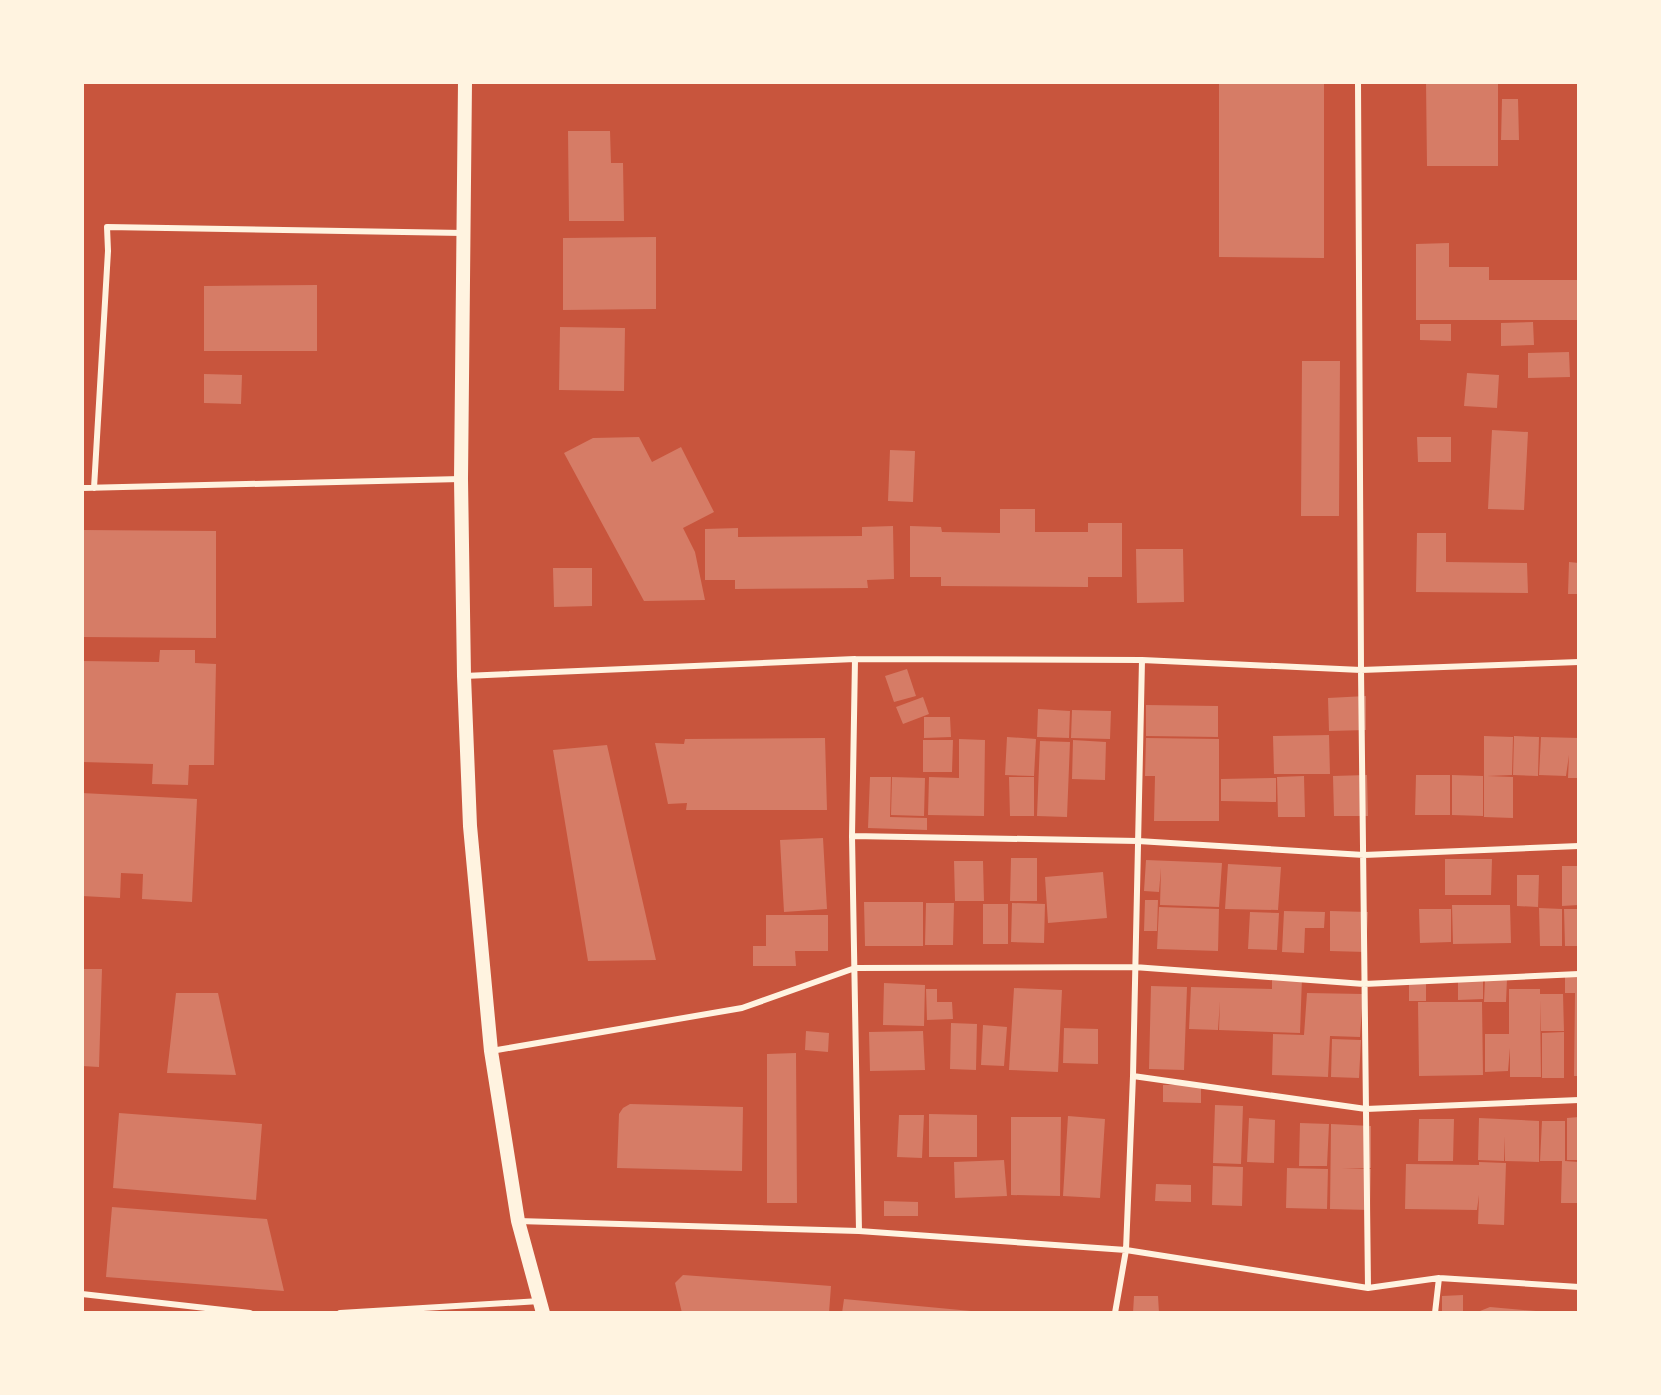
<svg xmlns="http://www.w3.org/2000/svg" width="1661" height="1395" font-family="Raleway,sans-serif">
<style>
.building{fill:#d67c66}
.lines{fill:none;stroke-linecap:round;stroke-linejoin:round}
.service{stroke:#fff3e0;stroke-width:6}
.tertiary{stroke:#fff3e0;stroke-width:14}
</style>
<rect width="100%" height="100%" fill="#c8553d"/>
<path class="building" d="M1219,82H1324V258L1219,257Z
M1426,82H1498V166H1427Z
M1502,99H1518L1519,140H1501Z
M568,131H610L611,163H623L624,221H569Z
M656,237V309L563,310V238Z
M1449,243V267H1489V280H1579V320H1416V244Z
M317,285V351H204V286Z
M1533,322L1534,345L1501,346V323Z
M1420,324H1451V341L1420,340Z
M560,327L625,328L624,391L559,390Z
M1569,352L1570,377L1528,378V353Z
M1302,361H1340L1339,516H1301Z
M1467,373L1499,375L1497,408L1464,406Z
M204,374L242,375L241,404L204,403Z
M1492,430L1528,432L1524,510L1488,509Z
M639,437L652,462L681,447L714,512L683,528L695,552L705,600L644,601L564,453L593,438Z
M1417,437H1451V462H1418Z
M890,450L915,451L913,502L888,501Z
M1000,509H1035V532H1088V523H1122V577H1088V587L941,586V577H910V526L941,527L942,532L1000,533Z
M893,526L894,579L867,580L868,588L735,589V580H705V529L738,528V537L862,536V527Z
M82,530L216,531V638L82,637Z
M1417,533H1446V562L1527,563L1528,593L1416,592Z
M1136,549H1183L1184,602L1137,603Z
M1569,562L1579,563V594H1568Z
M553,568H592V606L554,607Z
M160,650H195V663L216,664L214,765H189L188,785L152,784L153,764L82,762V661L159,662Z
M907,669L916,696L894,702L885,676Z
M1366,696V730L1329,731L1328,698Z
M923,697L929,714L903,724L896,707Z
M1146,705L1218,706V737L1146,736Z
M1038,709L1070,711L1069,738L1037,737Z
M1072,710L1111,711L1110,739L1071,738Z
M924,717H950L951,737L924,738Z
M1329,735L1330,774H1274L1273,736Z
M1484,736L1513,737L1512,775L1487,776L1513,777V818L1484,817Z
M1514,736L1539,737L1538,776L1513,775Z
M1007,737L1036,739L1034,776L1005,775Z
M1541,737L1579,738V778H1568L1569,755L1566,776L1539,775Z
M825,738L827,810H686L687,803L668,804L655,743L684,744L685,739Z
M1146,738L1219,739V821H1154L1155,776H1145Z
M959,739L985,740L984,816L928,815L929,777L959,778Z
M923,740H953L952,772H923Z
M1073,740L1106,742L1105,780L1072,779Z
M1040,741L1070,742L1067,817L1037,816Z
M607,745L656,960L588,961L553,750Z
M1367,775L1368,816H1334L1333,776Z
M1416,775H1450V815H1415Z
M1452,775L1483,776V816L1452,815Z
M1304,776L1305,817H1278L1277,777Z
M870,777H891L890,817L927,818V830L868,828Z
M892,777L925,778L924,816L891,815Z
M1009,777H1034V816H1010Z
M1276,778V802L1221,801V779Z
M82,793L197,799L192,902L142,899L143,874L121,873L120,898L82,896Z
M823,838L827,909L784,912L780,840Z
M1011,858H1037V901H1010Z
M1445,859H1492L1491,895H1445Z
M1146,860L1222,863L1219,907L1160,905L1161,868L1159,892L1144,891Z
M954,861H983L984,901H955Z
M1228,864L1281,867L1278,910L1225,909Z
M1562,866H1579V905L1562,906Z
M1103,872L1107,918L1048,923L1045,877Z
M1517,875H1539L1538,907L1517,906Z
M1145,900H1158L1157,931H1144Z
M864,902H923V946H865Z
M926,903H954L953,945H925Z
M1012,903L1045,904L1044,943L1011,942Z
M983,904H1008V944H983Z
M1452,905H1510L1511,943L1453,944Z
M1159,907L1219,909L1218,951L1157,949Z
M1539,908L1562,909V946H1540Z
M1419,909H1451V942L1420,943Z
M1564,909H1579V946H1565Z
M1284,911L1325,912L1324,928H1305L1304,953L1282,952Z
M1330,911L1368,912L1366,952L1330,951Z
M1250,912L1279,913L1277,950L1248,949Z
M766,915H828V951H795L796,966H753V946H766Z
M82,969H102L99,1067L82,1066Z
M1565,974H1579V1076H1574L1575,993H1565Z
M1272,977L1302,978L1300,1033L1219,1030L1220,1001L1218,1030L1189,1029L1191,987L1272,989Z
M1458,978H1483V999L1458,1000Z
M1485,979H1507L1506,1002H1484Z
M1426,982V1001H1409V983Z
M884,983L925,985L924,1026L883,1025Z
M1151,986L1187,987L1184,1070L1149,1069Z
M1014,988L1062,990L1058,1072L1009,1070Z
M926,989H937V1002H952L953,1019L927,1020Z
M1509,989H1540V994H1563L1564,1031H1541L1540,1000L1541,1077H1510V1048L1508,1071L1485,1072V1034H1509Z
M176,993H218L236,1075L167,1073Z
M1307,993L1363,994L1360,1037L1330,1036L1328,1077L1272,1075L1273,1034L1304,1035Z
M1418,1002H1482L1483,1075L1419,1076Z
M951,1023L977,1024L976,1070L950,1069Z
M983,1025L1007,1027L1004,1066L981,1065Z
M1064,1028L1098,1029V1064L1063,1063Z
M806,1031L829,1033L828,1052L805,1050Z
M923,1031L925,1070L870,1071L869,1032Z
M1564,1032V1078H1542V1033Z
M1332,1039L1361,1040L1359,1078L1331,1077Z
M796,1053L797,1203H767V1054Z
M1163,1085H1201V1103L1163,1102Z
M630,1104L743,1107L742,1171L617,1168L619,1114L623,1108Z
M1215,1105L1243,1106L1241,1164L1213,1163Z
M119,1113L262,1124L256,1200L113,1188Z
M929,1114L977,1115V1157H929Z
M899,1115H924L922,1158L897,1157Z
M1068,1116L1105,1119L1100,1198L1063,1196Z
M1011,1117H1061L1060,1196L1011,1195Z
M1579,1117V1160H1567V1118Z
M1249,1118L1275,1120L1274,1163L1247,1162Z
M1479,1118L1539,1121V1162L1505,1161L1504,1136V1161L1478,1160Z
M1419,1119H1454L1453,1161H1418Z
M1542,1121H1565V1161L1579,1162V1203H1561L1562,1161H1540Z
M1300,1123L1329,1124L1327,1166H1299Z
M1331,1124L1371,1126V1168H1342L1371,1169L1370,1210L1330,1209Z
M1004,1160L1007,1196L955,1198L954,1162Z
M1479,1162L1506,1163L1504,1225L1478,1224L1479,1195L1477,1210L1405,1209L1406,1164L1479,1165Z
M1213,1166L1243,1167L1242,1206L1212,1205Z
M1287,1168L1328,1169L1327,1209L1286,1208Z
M1156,1184L1191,1185V1202L1155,1201Z
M884,1201L918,1202V1216H884Z
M112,1207L267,1219L284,1291L106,1277Z
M683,1275L831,1286L829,1313H682L675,1283Z
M1463,1295V1313H1442V1296Z
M1134,1296H1158L1159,1313H1133Z
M844,1299L971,1311V1313H842Z
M1490,1307L1536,1311V1313H1475Z"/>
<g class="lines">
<path class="service" d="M1358,82L1361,670L1368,1288
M82,488L461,479
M94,488L108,251L107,227L463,233
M855,659L852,836L859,1231
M464,676L855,659L1142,660L1361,670L1579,662
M852,836L1138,841L1364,855L1579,846
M491,1051L742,1008L855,968L1134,967L1364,984L1579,974
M1133,1076L1366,1109L1579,1100
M518,1221L859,1231L1126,1250L1368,1288L1439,1278L1579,1287
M82,1294L250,1313
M340,1313L540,1301
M1115,1313L1126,1250L1133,1076L1142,660
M1435,1313L1439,1278"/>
<path class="tertiary" d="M465,82L461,479L464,676L470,826L491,1051L518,1221L543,1313"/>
</g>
<rect width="1661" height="1395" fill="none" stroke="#fff3e0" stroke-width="168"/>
</svg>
